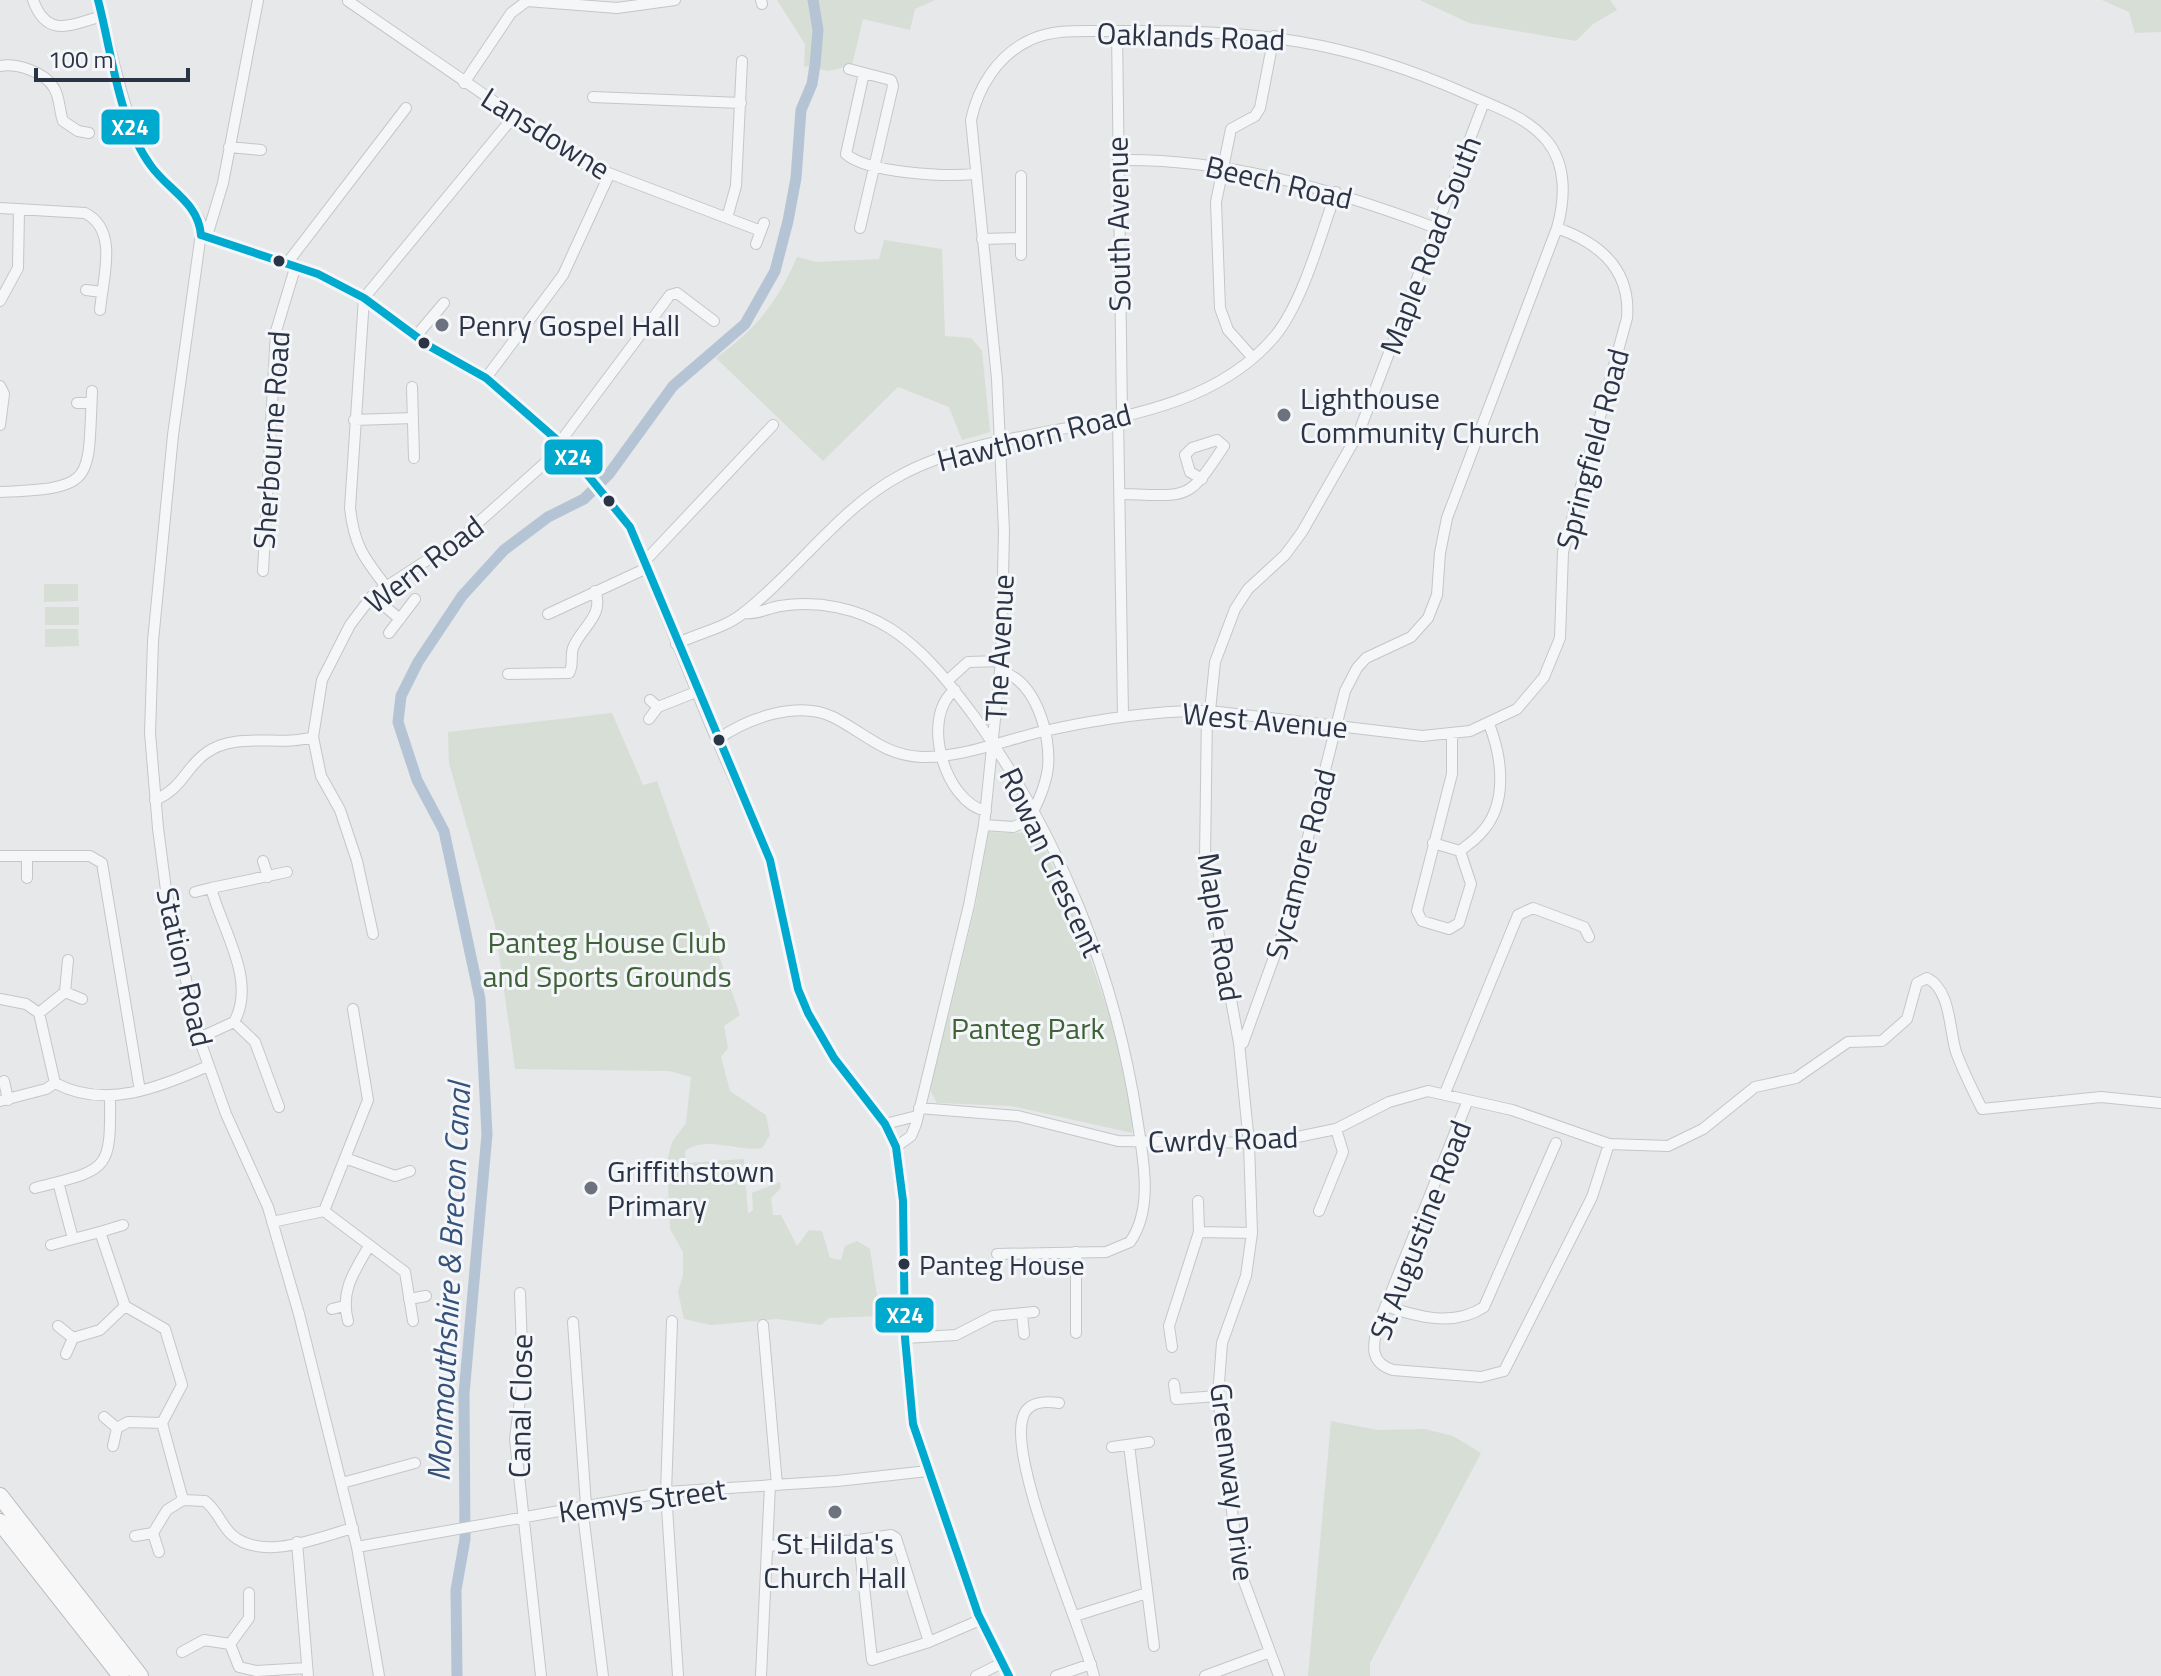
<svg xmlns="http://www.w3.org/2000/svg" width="2161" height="1676" font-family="'Titillium Web',sans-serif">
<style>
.green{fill:#d6ded6}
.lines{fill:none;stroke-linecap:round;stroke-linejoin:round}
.canal{stroke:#b4c4d5;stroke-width:11}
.minor-casing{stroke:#c4c6c8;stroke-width:12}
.highway-casing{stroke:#b8bbbf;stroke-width:18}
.minor{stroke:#f5f6f7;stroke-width:10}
.highway{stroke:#f8f8f8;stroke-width:16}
.bus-1-casing{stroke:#f4f6f9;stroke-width:14}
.bus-1{stroke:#00a9ce;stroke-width:8}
.bus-dot{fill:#2b3445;stroke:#f4f6f9;stroke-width:3}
.poi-dot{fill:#6c737f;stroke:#f4f6f9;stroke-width:3}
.labels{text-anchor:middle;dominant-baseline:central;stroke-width:6;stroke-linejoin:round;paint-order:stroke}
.bus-label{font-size:28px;fill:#2b3445;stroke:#f4f6f9;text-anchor:start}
.street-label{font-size:30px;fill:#2b3445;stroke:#f4f6f9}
.poi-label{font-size:30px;fill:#2b3445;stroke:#f4f6f9;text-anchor:start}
.park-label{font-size:30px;fill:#3f6138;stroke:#f4f6f9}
.water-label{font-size:32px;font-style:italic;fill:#34527a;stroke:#f4f6f9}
.line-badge{stroke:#f4f6f9;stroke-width:3}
.badge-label{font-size:22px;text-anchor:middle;font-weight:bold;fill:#fff}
</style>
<rect width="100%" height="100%" fill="#e6e8ea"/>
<path class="green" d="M777,0H935L915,9L910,30L863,19L852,65L829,71L804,66L805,44Z
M1420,0H1610L1617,10L1593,24L1576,41L1469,23Z
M2102,0H2161V32L2135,33L2129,12Z
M884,240L942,249L945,336L971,338L982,351L990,432L962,440L949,407L898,387L823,461L716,358C757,328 777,303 797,257L817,262L879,259Z
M44,584H78V601L44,602Z
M45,607H79V625H45Z
M45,629H78L79,646L45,647Z
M612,713L643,785L657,781L740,1015L724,1026L728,1048L721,1057L730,1091L766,1115L770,1135L762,1148C738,1152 706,1135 685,1151L686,1163L744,1159L748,1214L753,1210L752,1193L780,1182L781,1188L771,1198L773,1215H781L797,1246L809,1230L822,1231L830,1258L841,1260L845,1246L857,1241L870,1249L880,1316L829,1318L821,1325L777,1319L711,1325L684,1319L678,1292L683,1275V1252L670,1229L667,1161L672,1142L686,1123L691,1077L669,1071L515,1069L495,925L449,763L448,732Z
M1033,822L1080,929L1113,1026L1133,1119L1132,1133L1011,1106L937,1103L930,1090L976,904L988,832L1021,833Z
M1331,1421L1377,1430L1425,1429L1453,1436L1481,1453L1370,1663V1676H1308Z"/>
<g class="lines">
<path class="canal" d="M457,1676L456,1590L465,1539L464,1394L487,1134L480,999L444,831L417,780L398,722L401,696L418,662L462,596L504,550L548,517L584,499L609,474L673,386L745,324L775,271L788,221L796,178L801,110L812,84L815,65L818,30L813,0"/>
<defs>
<path id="minor" d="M33,0C47,39 71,25 102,16
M98,0C111,48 124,117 147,160C161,186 191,198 202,226L173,435L153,641L150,733L158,828L166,890L199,1038L226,1114L268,1207L299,1314L357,1547L379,1676
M761,0L762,4
M348,1L585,164L761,231
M1117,31L1122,416
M0,66C17,63 45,72 54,88C60,97 59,110 63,121L78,131L89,133
M849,69L864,73
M464,83L511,13L527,1L617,8L675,0
M593,97L741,103
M229,147L261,150
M1118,160C1227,158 1335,190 1436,228
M0,208L85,213C119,230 103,277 100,310
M727,218L736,186L742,61
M860,228L893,86L891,80L864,73L846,154C867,173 946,177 974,174
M201,235L318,274L364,298L429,346L486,378L564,446L630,527L710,724L770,860L798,989L808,1013L834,1058L885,1124L896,1147L903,1201L905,1338L913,1424L978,1614L1009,1676
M207,236L223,183L258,0
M1021,238V255
M982,239L1021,238V176
M756,244L764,223
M288,262L406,108
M86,290L102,292
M0,301L18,268L19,210
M416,336L444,303
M1253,358L1228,330L1220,308L1216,202L1231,129L1255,116L1260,108L1274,36
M486,378L563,275L609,175
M0,386L4,394L0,425
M412,387L414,458
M77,403H91
M1118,417L1123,715
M354,420L413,418
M560,442L670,295L677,293L714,321
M0,492C95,488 88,484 92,391
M1121,494C1188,495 1186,504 1224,446L1217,440L1192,448L1185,455L1190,472L1202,479
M644,562L773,425
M263,571L276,331L296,265
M385,585C363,557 354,544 350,508L364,298L514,116
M372,596L400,619
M745,613C756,615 768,608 780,606C818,600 858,608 891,629C925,651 950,684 974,716C1059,835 1115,974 1137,1118C1143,1158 1154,1208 1130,1242L1106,1252L997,1254
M548,614L647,568
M389,633L415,599
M676,644C698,633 723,629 742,614C797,572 839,508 901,475C1014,414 1187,441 1275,336C1303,302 1321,234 1336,192
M508,674L569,673C574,665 570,657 573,648C581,627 605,616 595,591
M947,681L968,662L1001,661
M955,690C920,716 944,802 986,811
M658,707L696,692
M1207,711L1205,859L1239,1043L1249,1143L1252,1233L1246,1276L1222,1343L1218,1396L1239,1568L1279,1676
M1210,711L1215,662L1235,609L1248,589L1285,555L1302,532L1359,432L1484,102
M649,719L658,707L650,700
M1452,734V774L1417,911L1422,921L1449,929L1459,923L1471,884L1460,851C1467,845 1474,841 1480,834C1509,805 1502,757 1489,724
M718,739C748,718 798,700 833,717C865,733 883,755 921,757C960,758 1003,741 1040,732C1097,719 1152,710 1210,711L1422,736L1470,731L1517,709L1544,677L1560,638L1563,552L1627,318C1631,270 1600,243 1557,228
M155,800C183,788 185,768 206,753C236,731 280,747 313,737
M984,825L1013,827L1028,821C1037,805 1046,785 1048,767C1051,735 1036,680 1000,671
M1433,843L1460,851
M1,856H90L102,863L140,1091
M263,861L268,877
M27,878V857
M195,892L211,888
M373,934L357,861L340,810L321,776L313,737L322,680L350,625L372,596L461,538L564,446
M65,992L82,999
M0,999L26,1004L39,1013L55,1083C105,1110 161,1087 208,1066
M39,1013L65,992L68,960
M234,1022L255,1042L279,1107
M199,1038L234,1022C257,981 223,932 211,888L287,872
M4,1081L8,1100
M1445,1093L1518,915L1533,908L1584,927L1589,937
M1468,1100L1378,1325C1372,1346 1370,1363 1393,1370L1481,1377L1504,1371L1592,1197L1609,1144
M0,1101L46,1089L55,1083
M919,1108L1018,1116L1118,1141L1268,1143L1336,1129L1389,1102L1428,1091L1512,1110L1609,1144L1668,1146L1703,1129L1755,1087L1796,1078L1848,1042L1882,1041L1907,1019L1917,983L1927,978C1951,990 1949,1029 1956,1052C1963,1071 1973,1091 1982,1109L2101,1097L2161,1103
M885,1124L917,1116
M896,1147L911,1136L916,1124L969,905L984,825L1001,661L1004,531L997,379L971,120C978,87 998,55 1030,40C1056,27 1092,32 1120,31C1257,30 1343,39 1469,95C1498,108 1527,117 1547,141C1567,165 1565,200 1557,228L1447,518L1440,553L1437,595L1428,618L1411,637L1366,658L1357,668L1345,691L1286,924L1243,1043H1239
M345,1158L395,1176L410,1171
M58,1182L73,1239L100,1232L125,1306L165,1329L182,1385L162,1423L183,1500L205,1501C218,1511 221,1525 232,1535C263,1562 319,1537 353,1528
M35,1188C109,1169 111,1172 110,1095
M324,1211L405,1272L413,1321
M1319,1211L1343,1152L1336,1129
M272,1222L324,1211L368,1100L353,1009
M100,1232L123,1225
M1199,1232L1252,1233
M51,1245L73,1239
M1076,1252V1333
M520,1293L523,1376L515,1439L541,1676
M409,1299L426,1296
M1386,1306C1417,1317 1454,1327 1484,1307L1556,1143
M332,1309L344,1306
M1022,1314L1024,1334
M348,1321C340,1291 354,1272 369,1246
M672,1321L666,1492L678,1676
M573,1322L586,1505
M763,1325L777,1485
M58,1326L73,1338L66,1354
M73,1338L100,1330L125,1306
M905,1338L956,1335L993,1316L1034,1312
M1172,1347L1169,1326L1199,1232L1198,1201
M1174,1384L1176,1399L1218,1396
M1059,1403C1045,1401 1028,1401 1023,1417C1008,1461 1080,1624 1094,1676
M104,1417L117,1428
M1129,1445L1154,1646
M113,1446L117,1428L128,1422L162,1423
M1112,1447L1149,1442
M342,1483L415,1463
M582,1506L603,1676
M135,1536L153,1533
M859,1540L891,1535L896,1538L929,1642L980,1620
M297,1542L308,1676
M767,1546L859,1540L872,1660L929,1642
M357,1547L666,1492L837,1481L928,1471
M159,1552L153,1533L167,1510L183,1500
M249,1593V1618L230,1644L239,1667L256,1671L307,1668
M1075,1616L1147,1593
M182,1652L204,1640L230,1644
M761,1676L770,1485
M976,1676L1002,1663
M1056,1676L1091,1664
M1205,1676L1270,1652"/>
<path id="highway" d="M0,1496L140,1676
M0,1522L121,1676"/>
</defs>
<use href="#minor" class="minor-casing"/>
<use href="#highway" class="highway-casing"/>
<use href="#minor" class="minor"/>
<use href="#highway" class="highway"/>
<defs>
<path id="bus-1" d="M98,0C112,53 118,121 151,166C169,191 198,202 201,235
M201,235L318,274L364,298L429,346L486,378L564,446L630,527L770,860L798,989L808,1013L834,1058L885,1124L896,1147L903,1201L905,1338L913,1424L978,1614L1009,1676"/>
</defs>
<use href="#bus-1" class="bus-1-casing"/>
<use href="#bus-1" class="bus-1"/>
</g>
<g class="bus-dot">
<circle cx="279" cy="261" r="7"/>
<circle cx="424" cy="343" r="7"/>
<circle cx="609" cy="501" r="7"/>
<circle cx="719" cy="740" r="7"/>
<circle cx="904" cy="1264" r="7"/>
</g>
<g class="poi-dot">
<circle cx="442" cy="325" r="8"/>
<circle cx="1284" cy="415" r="8"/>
<circle cx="591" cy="1188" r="8"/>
<circle cx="835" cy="1512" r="8"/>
</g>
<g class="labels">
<g class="bus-label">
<text x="919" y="1264">Panteg House</text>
</g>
<g class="street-label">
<text transform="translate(1191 36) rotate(2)">Oaklands Road</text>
<text transform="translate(546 133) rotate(32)">Lansdowne</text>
<text transform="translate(1279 182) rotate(13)">Beech Road</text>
<text transform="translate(1118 224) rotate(-91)">South Avenue</text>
<text transform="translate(1430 245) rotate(-69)">Maple Road South</text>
<text transform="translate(1034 437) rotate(-14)">Hawthorn Road</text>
<text transform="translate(271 440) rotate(-86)">Sherbourne Road</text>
<text transform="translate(1592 449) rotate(-75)">Springfield Road</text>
<text transform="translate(424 564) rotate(-37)">Wern Road</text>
<text transform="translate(999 648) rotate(-87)">The Avenue</text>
<text transform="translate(1265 720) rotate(5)">West Avenue</text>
<text transform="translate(1052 862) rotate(65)">Rowan Crescent</text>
<text transform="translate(1300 864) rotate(-75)">Sycamore Road</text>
<text transform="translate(1220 927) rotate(81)">Maple Road</text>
<text transform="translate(185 967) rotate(77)">Station Road</text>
<text transform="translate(1223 1139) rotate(-2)">Cwrdy Road</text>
<text transform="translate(1420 1230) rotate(-69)">St Augustine Road</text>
<text transform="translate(520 1406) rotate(-89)">Canal Close</text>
<text transform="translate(1233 1482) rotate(83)">Greenway Drive</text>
<text transform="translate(642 1500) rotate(-8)">Kemys Street</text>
</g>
<g class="poi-label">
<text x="458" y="325">Penry Gospel Hall</text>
<text x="1300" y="398">Lighthouse<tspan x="1300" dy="34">Community Church</tspan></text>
<text x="607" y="1171">Griffithstown<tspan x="607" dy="34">Primary</tspan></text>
<text x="835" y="1543" text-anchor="middle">St Hilda's<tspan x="835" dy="34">Church Hall</tspan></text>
</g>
<g class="park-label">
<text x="607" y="942">Panteg House Club<tspan x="607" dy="34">and Sports Grounds</tspan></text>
<text x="1028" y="1028">Panteg Park</text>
</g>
<g class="water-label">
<text transform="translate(448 1282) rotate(-87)">Monmouthshire &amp; Brecon Canal</text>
</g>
</g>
<g class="line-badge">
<rect x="100" y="108" width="61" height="38" rx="8" fill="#00a9ce"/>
<rect x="543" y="438" width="61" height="38" rx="8" fill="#00a9ce"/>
<rect x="874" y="1296" width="61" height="38" rx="8" fill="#00a9ce"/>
</g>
<g class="badge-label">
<text x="130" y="135">X24</text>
<text x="573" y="465">X24</text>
<text x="905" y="1323">X24</text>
</g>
<path d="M36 68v12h152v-12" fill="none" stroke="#2b3445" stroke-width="4"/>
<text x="48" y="68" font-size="24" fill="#2b3445" stroke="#f4f6f9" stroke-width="6" paint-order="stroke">100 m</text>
</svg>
